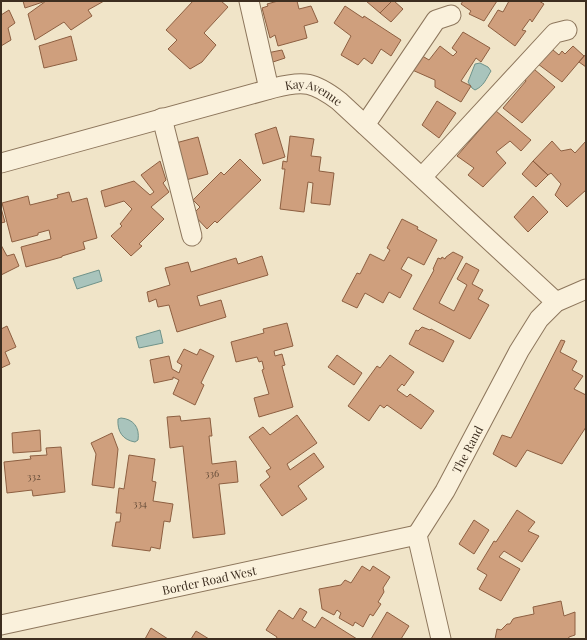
<svg xmlns="http://www.w3.org/2000/svg" width="587" height="640" font-family="'Playfair Display',serif">
<style>
.water{fill:#a9c4bc;stroke:#6f938a}
.building{fill:#cf9f7d;stroke:#8d5f41}
.lines{fill:none;stroke-linecap:round;stroke-linejoin:round}
.minor-casing{stroke:#8d765c;stroke-width:21}
.minor{stroke:#faf1dc;stroke-width:19}
.labels{text-anchor:middle;dominant-baseline:central;stroke-width:3;stroke-linejoin:round;paint-order:stroke}
.number-label{font-size:10px;fill:#624a37}
.street-label{font-size:12px;fill:#3d2e20;stroke:#f7eed8}
</style>
<rect width="100%" height="100%" fill="#f0e4c8"/>
<path class="water" d="M480,63L488,67L491,71C486,79 484,86 475,90L472,88L468,82L475,64Z
M99,270L102,281L77,289L73,278Z
M160,330L163,343L139,348L136,337Z
M121,418C133,419 140,427 138,440L135,442C123,440 117,432 118,419Z"/>
<path class="building" d="M23,1H46L25,8Z
M46,1H104L88,10L92,16L71,30L64,22L35,40L28,14Z
M193,1H221L228,7L204,33L216,45L202,62L190,69L168,49L177,40L166,30Z
M278,1H297L299,9L311,6L318,22L304,26L307,38L278,46L275,35L270,38L262,8L268,6L267,4Z
M366,1H392L380,13Z
M392,1H394L403,9L391,22L380,13Z
M463,1H497L484,21L469,14L471,11L461,4Z
M509,1H539L544,4L532,22L530,19L522,30L526,31L515,46L488,26L498,10L503,12Z
M345,6L363,18L364,16L401,40L391,56L381,49L372,64L364,58L358,65L341,55L351,36L334,23Z
M9,10L15,23L8,28L11,40L1,46V15Z
M463,32L490,48L481,62L476,58L461,81L471,86L461,102L435,87V80L410,69L419,54L429,60L440,46L453,56L457,52L452,48Z
M71,36L77,60L44,68L39,46Z
M547,45L559,55L562,51L565,54L573,46L584,56L562,82L534,61Z
M282,50L285,58L270,63L267,53Z
M586,54V67L579,62Z
M528,64L555,87L522,123L503,108L526,81L521,73Z
M437,101L456,113L439,138L422,125Z
M496,111L531,140L521,151L510,141L496,152L506,163L483,187L468,175L474,168L457,156Z
M276,127L285,157L263,164L255,134Z
M290,136L314,139L311,156L321,157L319,171L334,173L330,205L311,203L313,183L308,182L304,212L280,209L285,169H282L283,161L287,162Z
M198,137L208,174L182,181L172,144Z
M552,141L561,151L571,149L575,153L586,141V190L567,207L555,195L561,184L551,173L548,175L533,161Z
M240,159L261,180L217,223L215,221L207,229L193,214L200,207L193,200L221,172L224,175Z
M160,161L166,180L163,183L169,192L151,207L164,219L139,244L142,246L131,256L111,236L122,226L120,224L132,209L124,201L105,207L101,191L134,181L150,195L154,192L141,175Z
M533,161L548,175L536,187L522,174Z
M69,192L72,202L87,198L97,238L83,242L85,249L62,256V257L26,267L21,247L51,239L49,230L38,233V235L12,242L2,203L28,196L30,205L58,198L57,195Z
M533,196L548,212L528,232L514,217Z
M1,208L5,222L1,223Z
M402,219L418,227L417,229L437,240L424,265L408,257L401,269L412,275L400,298L389,292L383,303L365,293L357,308L342,301L357,273L360,274L370,254L384,261L390,250L387,248Z
M1,245L7,256L14,254L19,266L1,275Z
M453,252L463,257L439,303L454,311L467,285L457,279L466,263L479,270L472,284L483,290L478,299L489,305L470,339L413,309L434,270L433,269L438,258L441,259L442,257L445,259L446,257Z
M262,256L268,275L197,296L200,306L221,300L226,317L177,332L169,305L158,307L156,299L149,302L147,292L170,285L165,268L188,262L191,272L236,258L238,264Z
M287,323L293,346L274,351L275,356L282,354L285,365L282,366L293,407L259,417L254,398L269,394L262,370L264,369L262,361L259,362L257,357L236,362L231,342L264,333L263,329Z
M7,326L16,347L5,352L10,364L1,368V329Z
M422,327L430,330L431,329L454,341L443,362L409,344L416,330L418,331Z
M561,340L565,341L560,352L577,361L572,370L583,376L574,389L586,395V427L562,464L527,450L516,467L493,454L502,435L511,438Z
M184,349L197,355L200,349L214,356L201,383L204,385L195,405L173,394L179,380L173,377V379L154,383L150,360L169,356L172,369L179,373L182,365L177,362Z
M337,355L362,373L354,385L328,367Z
M390,355L414,372L404,386L402,384L397,390L407,397L410,394L434,411L421,429L387,405L384,408L380,405L369,421L348,406L377,366L380,368Z
M297,415L317,443L287,464L290,470L314,453L324,467L298,486L307,499L282,516L260,485L270,477L266,471L271,468L249,437L263,427L270,435Z
M180,416L181,421L210,418L212,436H209L212,464L236,461L238,482L219,484L225,534L193,538L183,446L170,448L167,417Z
M40,430L41,451L13,453L12,433Z
M112,433L118,449L114,488L92,485L96,454L91,443Z
M61,447L65,492L33,496L32,490L7,493L4,462L31,459L30,456L47,455L46,448Z
M129,455L155,459L152,481L156,482L153,501L173,504L170,522L164,521L160,549L151,547L150,551L112,546L116,522H120L121,513H116L119,488L124,489Z
M517,510L535,522L528,531L539,536L522,562L504,551L499,557L520,569L501,601L479,589L487,575L477,569L494,541L496,542Z
M474,520L489,530L474,554L459,544Z
M362,566L370,571L373,566L390,577L383,588L384,592L378,602L381,604L373,616L370,614L363,627L355,622L353,626L339,618L341,613L337,610L334,615L322,609L319,589L341,585L345,580L351,583Z
M561,601L564,616L575,612V635L569,637L568,639H495L497,629L501,630L507,624H510L513,619L515,618L534,614L533,607Z
M300,608L307,612L302,620L315,628L322,617L357,639H276L277,637L266,630L279,610L293,619Z
M387,612L409,626L401,639H371Z
M151,628L168,639H145Z
M196,631L209,639H191Z"/>
<g class="lines">
<defs>
<g id="minor">
<path d="M249,1L269,89"/>
<path d="M162,118L192,236"/>
<path d="M365,125L436,20L451,15"/>
<path id="s1" d="M1,163L274,88C304,80 314,82 339,101L556,302"/>
<path d="M422,177L555,33L567,30"/>
<path id="s2" d="M1,625L417,535"/>
<path id="s3" d="M441,639L417,535L445,491L519,351L539,319L556,302L586,289"/>
</g>
</defs>
<use href="#minor" class="minor-casing"/>
<use href="#minor" class="minor"/>
</g>
<g class="labels">
<g class="number-label">
<text x="212" y="473">336</text>
<text x="34" y="476">332</text>
<text x="140" y="503">334</text>
</g>
<g class="street-label">
<text stroke="none"><textPath href="#s1" startOffset="325">Kay Avenue</textPath></text>
<text stroke="none"><textPath href="#s3" startOffset="206">The Rand</textPath></text>
<text stroke="none"><textPath href="#s2" startOffset="213">Border Road West</textPath></text>
</g>
</g>
<rect width="587" height="640" fill="none" stroke="#3d2e20" stroke-width="4"/>
</svg>
